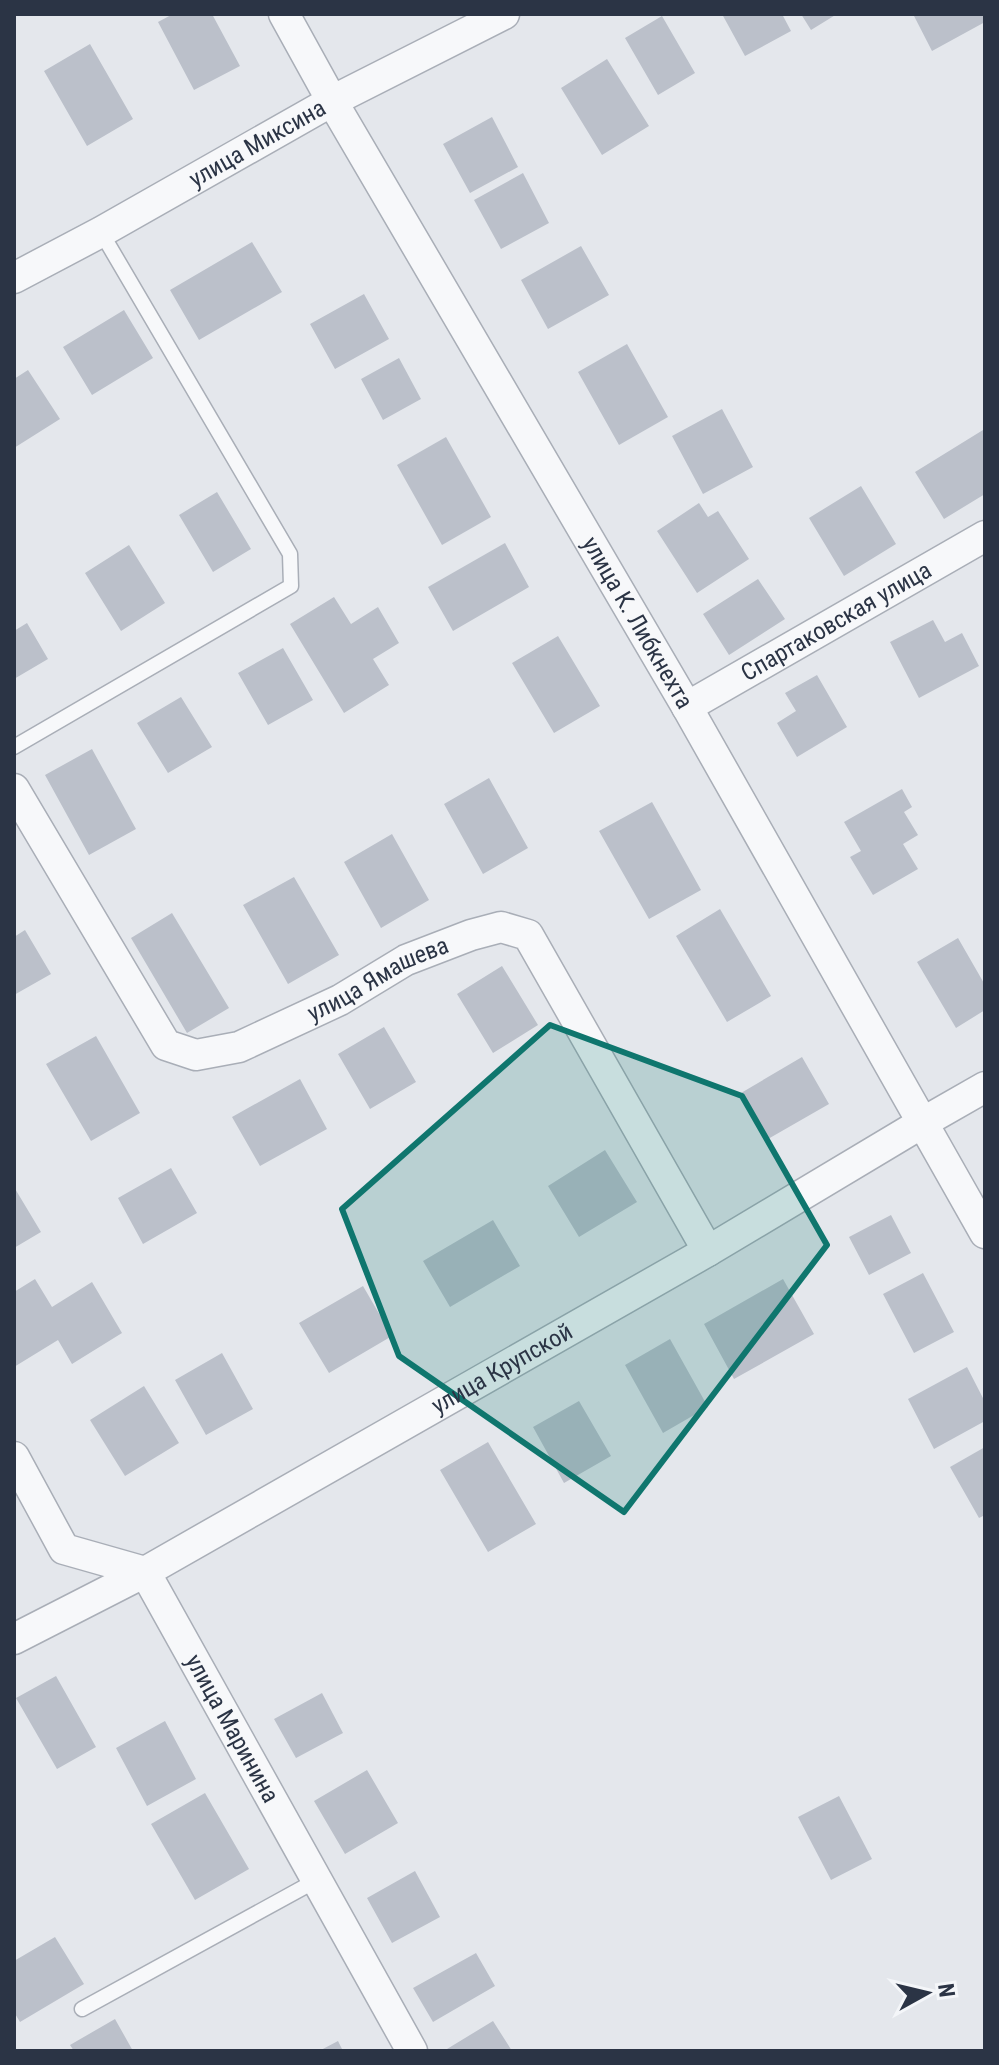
<svg xmlns="http://www.w3.org/2000/svg" width="999" height="2065" font-family="'Roboto Condensed',sans-serif">
<style>
.building{fill:#bbc0ca}
.lines{fill:none;stroke-linecap:round;stroke-linejoin:round}
.service-casing{stroke:#a9aeb7;stroke-width:17}
.minor-casing{stroke:#a9aeb7;stroke-width:33}
.service{stroke:#f7f8fa;stroke-width:14}
.minor{stroke:#f7f8fa;stroke-width:30}
.marked{fill:#0f766e;fill-opacity:0.2;stroke:#0f766e;stroke-width:6;stroke-linejoin:round}
.labels{text-anchor:middle;dominant-baseline:central;stroke-width:7;stroke-linejoin:round;paint-order:stroke}
.street-label{font-size:24px;fill:#2b3445;stroke:#f4f6f9}
</style>
<rect width="100%" height="100%" fill="#e4e7ec"/>
<path class="building" d="M173,14H212L240,66L194,90L158,22Z
M722,14H782L791,31L745,56Z
M801,14H837L811,30Z
M913,14H985V22L932,51Z
M662,16L695,73L658,95L625,38Z
M90,44L133,119L87,146L44,71Z
M607,59L649,126L602,155L561,88Z
M492,117L518,167L470,193L443,144Z
M523,173L549,223L501,249L474,200Z
M252,242L282,292L199,340L170,290Z
M581,246L609,295L548,329L521,280Z
M364,294L389,339L335,369L310,324Z
M124,310L153,358L92,395L63,347Z
M627,344L668,417L619,445L578,372Z
M399,358L421,399L383,420L361,379Z
M28,370L60,419L14,448V379Z
M722,409L753,467L703,494L672,436Z
M983,430L985,432V494L944,519L915,472Z
M446,437L491,517L442,545L397,465Z
M861,486L896,544L844,576L809,518Z
M217,492L251,549L213,572L179,515Z
M699,503L708,517L718,511L749,559L697,593L657,531Z
M505,543L529,587L453,631L428,587Z
M129,545L165,603L121,631L85,573Z
M758,579L785,619L729,655L703,614Z
M334,597L351,624L378,607L399,643L373,659L389,685L344,713L290,624Z
M933,620L945,642L962,633L979,666L919,698L890,642Z
M27,623L48,659L14,679V631Z
M558,636L600,706L554,733L512,663Z
M283,648L313,700L268,725L238,673Z
M817,675L847,727L797,757L777,723L796,711L785,693Z
M181,697L212,747L168,773L137,723Z
M92,749L136,829L89,855L45,775Z
M489,778L528,848L483,874L444,804Z
M902,789L912,807L904,812L918,835L903,844L918,869L873,895L850,857L861,851L844,822Z
M652,802L701,890L649,919L599,831Z
M392,834L429,900L381,928L344,862Z
M294,877L339,955L288,984L243,905Z
M720,909L771,996L727,1022L676,936Z
M172,913L229,1008L187,1033L131,938Z
M25,930L51,974L14,995V937Z
M958,938L985,985V1010L956,1028L917,962Z
M502,966L538,1025L493,1053L457,994Z
M384,1027L416,1082L370,1109L338,1054Z
M96,1036L140,1113L91,1141L46,1064Z
M802,1057L829,1104L768,1139L741,1093Z
M300,1079L327,1129L260,1166L232,1117Z
M605,1150L637,1202L579,1237L548,1186Z
M171,1168L197,1213L143,1244L118,1198Z
M14,1187L41,1232L14,1248Z
M891,1215L911,1253L869,1275L849,1237Z
M493,1220L520,1266L450,1307L423,1261Z
M923,1273L954,1332L914,1353L883,1294Z
M35,1279L52,1307L92,1282L122,1333L72,1364L58,1340L14,1367V1292Z
M783,1279L814,1334L734,1379L704,1324Z
M363,1286L392,1336L329,1373L299,1323Z
M670,1339L708,1407L663,1433L625,1365Z
M222,1353L253,1409L206,1435L175,1380Z
M967,1367L985,1402V1421L934,1449L908,1399Z
M144,1386L179,1443L125,1476L90,1420Z
M579,1401L611,1456L564,1483L533,1427Z
M488,1442L536,1524L488,1552L440,1470Z
M985,1447V1515L979,1518L950,1467Z
M56,1676L96,1747L57,1769L16,1698Z
M322,1693L343,1733L296,1758L274,1719Z
M165,1721L196,1779L147,1806L116,1748Z
M367,1770L398,1823L345,1854L314,1801Z
M205,1793L249,1869L195,1900L151,1824Z
M839,1796L872,1859L831,1880L798,1817Z
M415,1871L440,1917L392,1943L367,1898Z
M55,1937L84,1984L20,2022L14,2012V1961Z
M476,1953L495,1986L433,2022L413,1988Z
M115,2019L133,2051H74L70,2045Z
M493,2021L512,2051H449L447,2049Z
M338,2041L343,2051H319Z"/>
<g class="lines">
<defs>
<path id="service" d="M14,747L291,586L290,554L101,232
M82,2009L317,1880"/>
<g id="minor">
<path id="s1" d="M284,14L332,101L687,707L985,1233"/>
<path id="s2" d="M14,278L101,232L332,101L504,14"/>
<path id="s3" d="M687,707L985,536"/>
<path id="s4" d="M14,789L166,1045L196,1055L239,1047L340,1000L406,960L471,935L501,927L528,935L708,1251"/>
<path id="s5" d="M14,1457L64,1549L145,1572L412,2051"/>
<path id="s6" d="M14,1639L145,1572L708,1251L922,1123L985,1087"/>
</g>
</defs>
<use href="#service" class="service-casing"/>
<use href="#minor" class="minor-casing"/>
<use href="#service" class="service"/>
<use href="#minor" class="minor"/>
</g>
<path class="marked" d="M550,1025L742,1096L827,1245L624,1512L399,1356L342,1209Z"/>
<g class="labels">
<g class="street-label">
<text stroke="none"><textPath href="#s2" startOffset="278">улица Миксина</textPath></text>
<text stroke="none"><textPath href="#s3" startOffset="172">Спартаковская улица</textPath></text>
<text stroke="none"><textPath href="#s1" startOffset="704">улица К. Либкнехта</textPath></text>
<text stroke="none"><textPath href="#s4" startOffset="528">улица Ямашева</textPath></text>
<text stroke="none"><textPath href="#s6" startOffset="558">улица Крупской</textPath></text>
<text stroke="none"><textPath href="#s5" startOffset="368">улица Маринина</textPath></text>
</g>
</g>
<rect width="999" height="2065" fill="none" stroke="#2b3445" stroke-width="32"/>
<g transform="translate(927 1993) rotate(82)" stroke="#f4f6f9" stroke-width="6" paint-order="stroke">
<path d="M0-6L14 30L0 20L-14 30Z" fill="#2b3445"/>
<text y="-12" font-size="22" font-weight="bold" text-anchor="middle" fill="#2b3445">N</text>
</g>
</svg>
